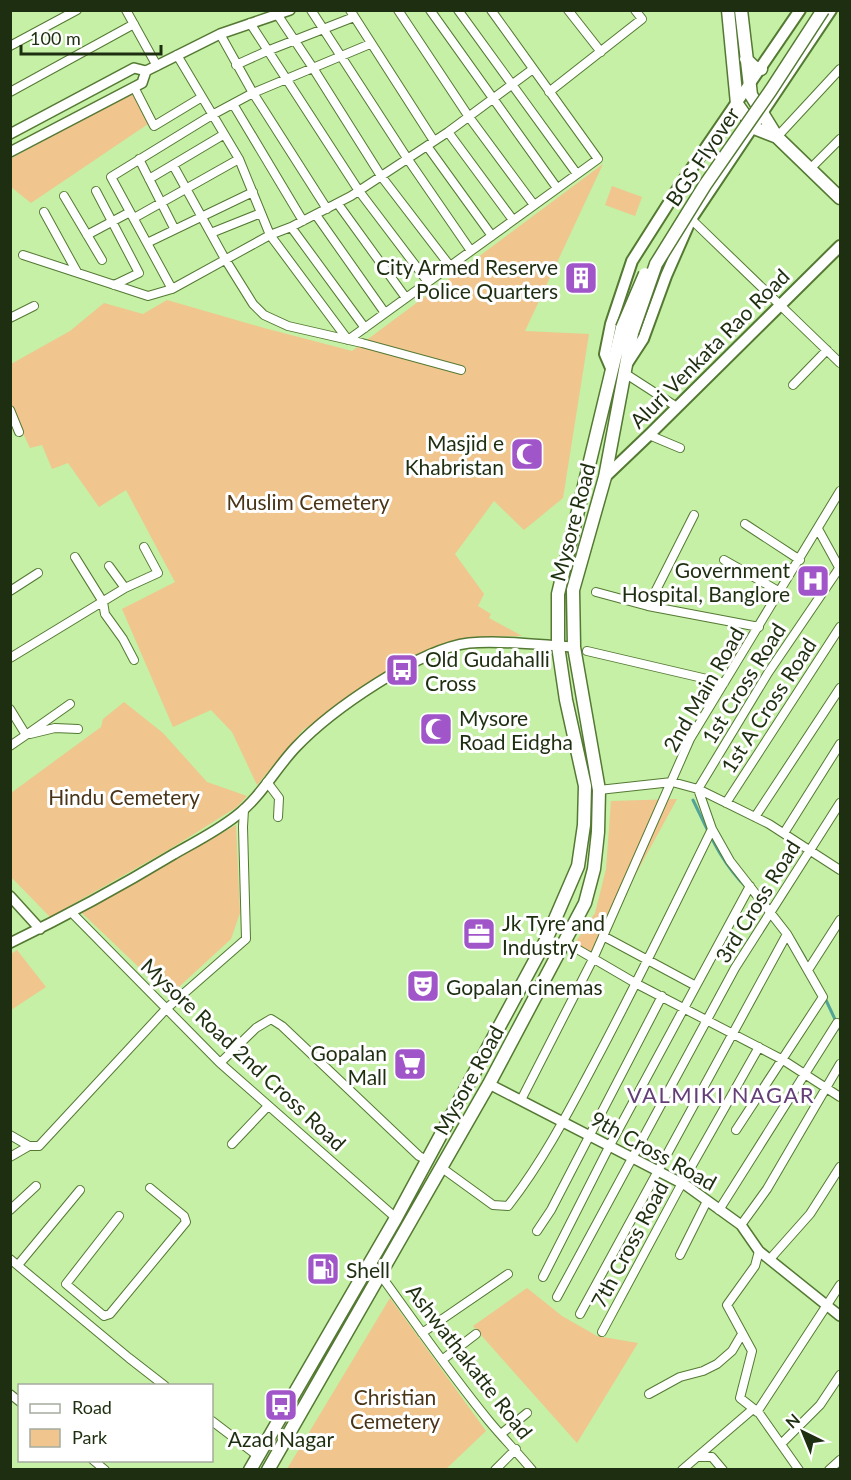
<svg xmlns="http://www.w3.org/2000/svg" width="851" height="1480" font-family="Lato,sans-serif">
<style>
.green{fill:#f0c58e}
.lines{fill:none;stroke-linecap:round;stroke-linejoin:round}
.stream{stroke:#52a498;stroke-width:3}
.minor-casing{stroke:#547933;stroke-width:10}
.tertiary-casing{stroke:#547933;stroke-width:12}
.secondary-casing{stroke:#547933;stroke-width:14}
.primary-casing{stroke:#547933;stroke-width:15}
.trunk-casing{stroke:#547933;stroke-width:15}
.minor{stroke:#fff;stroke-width:8}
.tertiary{stroke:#fff;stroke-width:9}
.secondary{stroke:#fff;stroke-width:10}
.primary{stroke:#fff;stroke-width:12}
.trunk{stroke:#fff;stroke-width:12}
.trunk-bridge-casing{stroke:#547933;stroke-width:15;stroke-linecap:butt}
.trunk-bridge{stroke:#fff;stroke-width:12}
.labels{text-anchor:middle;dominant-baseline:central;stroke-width:6;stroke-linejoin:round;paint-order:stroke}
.street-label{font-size:21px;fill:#1e2e10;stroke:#fff}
.poi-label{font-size:21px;fill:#1e2e10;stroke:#fff;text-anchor:start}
.park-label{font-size:21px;fill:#493417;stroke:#fff}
.neighbourhood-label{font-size:22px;letter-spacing:1.5px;fill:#633e77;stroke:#fff}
</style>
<rect width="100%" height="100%" fill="#c5f0a5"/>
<path class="green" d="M132,93L148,124L31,203L11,187L10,159Z
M603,164L525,331L589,334L563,498L524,530L494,501L455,554L484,594L478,606L491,614L489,618L522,636L471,637L433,649L403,663L303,730L257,785L232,732L211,710L173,727L122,609L175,582L126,490L99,507L68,463L52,469L42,445L30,448L11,408V364L70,331L104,303L143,314L167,300L264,328L352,351Z
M612,186L642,197L635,216L605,205Z
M124,702L163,733L207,782L247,796L237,807L170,849L50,917L11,877V793L101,727L103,719Z
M677,799L592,954L575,943L595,913L606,869L611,801Z
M236,825L240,913L231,939L169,996L82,913Z
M17,950L46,987L11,1010V954Z
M527,1288L562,1316L597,1336L638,1343L577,1443L473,1326Z
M390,1298L486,1431L446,1469H287Z"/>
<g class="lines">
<path class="stream" d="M693,800C709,833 721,863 748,889
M793,938L805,958
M825,998L840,1030"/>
<defs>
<path id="minor" d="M126,10L157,66
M311,10L407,158L471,251
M350,10L434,141
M398,10L469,117L534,205
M430,10L557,188
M458,10L577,174
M568,10L601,52
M277,14L313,68L381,176L450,266
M250,23L359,191L428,282
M220,34L253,93L327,209
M10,46L77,10
M177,55L239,159L270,235L348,340L598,159L491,10
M236,65L267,51L354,17
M134,87L154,126L202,97
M10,92L134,24
M549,92L642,19L635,10
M233,104L303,221
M448,132L513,220
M777,137L840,69
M427,146L492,236
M139,159L174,228
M173,165L225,259L253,304L264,315L288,326L362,343L461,370
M811,168L840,139
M149,179L223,135
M96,191L139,273L114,285
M64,196L102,260
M338,204L406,298
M44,212L77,272
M316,215L385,313
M134,218L239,159
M691,219L840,363
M291,227L365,328
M211,233L261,213
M87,235L130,212
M147,243L253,192
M23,255L148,296L172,289L270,235L291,227L351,196L448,132L533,69
M172,289L111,177L212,115L253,93L370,44
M10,318L34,306
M626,374L677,407
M793,385L827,350
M10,410L19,432
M649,435L680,448
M745,524L800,560
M818,529L840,569
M75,557L103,602L105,614L123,639L134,660
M724,560L780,592
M109,566L125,588
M10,591L38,573
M596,592L648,606L759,627
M648,606L694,515
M587,651L724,683
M10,658L125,588L158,573L144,547
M10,709L26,735L10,746
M30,734L55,728L78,729
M26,735L70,704
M267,782L279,798L278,817
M599,790L672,782L698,789L769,824L840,870
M726,803L840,627
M755,817L840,688
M784,833L840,744
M71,912L220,1063L396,1218
M603,936L696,986
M565,942L637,984L783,1060L840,1097
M808,970L840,920
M220,1063L256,1028L271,1019L282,1026L419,1156L427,1160
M521,1100L593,959L690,739L840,491
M736,1130L823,997L787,934L730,861L712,829L698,789L768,673L840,567
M10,1135L29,1146
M232,1144L268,1106
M10,1157L29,1146H39L166,1009L246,939L243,827L244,809
M442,1168L493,1205L508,1206C543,1161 569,1111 595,1062C636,985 674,907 712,829
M10,1210L36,1186
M719,1210L837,1023
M119,1216L66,1284L104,1316L110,1314L186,1222L184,1216L150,1188
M741,1225L767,1189L840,1064
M537,1231L551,1210L662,996
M759,1251L755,1266L727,1305L752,1351L740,1398L759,1413L799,1470
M680,1255L707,1201
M10,1259L129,1358L165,1386
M770,1259L810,1214L840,1167
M371,1262C410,1315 447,1370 489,1421C503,1438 518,1453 532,1470
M18,1265L80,1190
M543,1277L609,1147L750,886
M557,1297L735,968L840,803
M580,1314L787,934
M602,1332L682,1183L759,1047
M422,1333L508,1274
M442,1360L476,1334
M10,1394L20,1402
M649,1394L680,1377L703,1371L717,1364L732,1351L742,1334
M757,1412L840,1285
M212,1421L258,1456
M501,1434L527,1413
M782,1443L820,1405L840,1375
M697,1457L753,1409
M93,1460L105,1470
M495,1470L516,1449
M682,1470L697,1457H712L723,1470
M829,1470L840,1460"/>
<path id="tertiary" d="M10,134L134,68L146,71L220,34L290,10
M10,152L142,83L146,71
M10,896L40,929
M10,943C66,916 121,886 174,854C195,842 217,831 236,816C261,797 275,769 296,747C331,710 419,649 469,643C503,640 540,645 574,647
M489,1084L687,1186L741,1225L759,1251L840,1316"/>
<path id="secondary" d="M628,362L643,339L666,276L691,219L831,10
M611,368L605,354L611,324L632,261L679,187L800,10
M605,477L649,435L840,246"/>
<path id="primary" d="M728,10L737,104L754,128L777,137
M741,10L751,95L777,137L840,198
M746,59L754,67L761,69"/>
<path id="trunk" d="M250,1470L396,1218L546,940L578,866L584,825L585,786L566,700L558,646V594L622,328
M268,1470L489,1084L585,903L594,869L598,832L599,790L574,647L573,590L605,477L632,333"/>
</defs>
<use href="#minor" class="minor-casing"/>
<use href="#tertiary" class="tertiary-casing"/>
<use href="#secondary" class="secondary-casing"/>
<use href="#primary" class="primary-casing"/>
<use href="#trunk" class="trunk-casing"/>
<use href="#minor" class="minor"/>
<use href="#tertiary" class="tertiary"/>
<use href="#secondary" class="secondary"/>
<use href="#primary" class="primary"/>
<use href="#trunk" class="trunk"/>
<defs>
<path id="trunk-bridge" d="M622,328L645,274
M632,333L656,264L705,185L771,90L823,10"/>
</defs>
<use href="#trunk-bridge" class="trunk-bridge-casing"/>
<use href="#trunk-bridge" class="trunk-bridge"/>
</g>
<defs>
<symbol id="building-square" viewBox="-11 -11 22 22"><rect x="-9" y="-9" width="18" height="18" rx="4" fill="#a055c8" stroke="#fff"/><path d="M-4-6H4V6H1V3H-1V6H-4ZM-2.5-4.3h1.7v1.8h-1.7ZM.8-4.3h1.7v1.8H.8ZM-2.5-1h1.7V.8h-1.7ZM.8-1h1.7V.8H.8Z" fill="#fff"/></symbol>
<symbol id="mosque-square" viewBox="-11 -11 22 22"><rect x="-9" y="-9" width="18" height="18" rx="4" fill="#a055c8" stroke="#fff"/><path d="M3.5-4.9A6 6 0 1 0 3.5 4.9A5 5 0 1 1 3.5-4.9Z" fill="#fff"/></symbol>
<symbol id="hospital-square" viewBox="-11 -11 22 22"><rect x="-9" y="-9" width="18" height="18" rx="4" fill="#a055c8" stroke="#fff"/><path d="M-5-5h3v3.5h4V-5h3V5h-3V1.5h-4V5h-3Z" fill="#fff"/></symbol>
<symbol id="bus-square" viewBox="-11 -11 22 22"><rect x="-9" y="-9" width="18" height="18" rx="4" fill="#a055c8" stroke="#fff"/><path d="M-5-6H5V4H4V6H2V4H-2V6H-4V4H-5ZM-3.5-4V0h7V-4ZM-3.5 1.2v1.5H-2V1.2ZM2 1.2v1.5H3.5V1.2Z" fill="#fff"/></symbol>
<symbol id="office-square" viewBox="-11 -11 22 22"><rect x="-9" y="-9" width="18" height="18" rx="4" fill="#a055c8" stroke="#fff"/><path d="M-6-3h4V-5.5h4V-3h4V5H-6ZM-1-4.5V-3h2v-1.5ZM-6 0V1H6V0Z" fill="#fff"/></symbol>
<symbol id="theatre-square" viewBox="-11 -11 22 22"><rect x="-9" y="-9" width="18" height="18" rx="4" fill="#a055c8" stroke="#fff"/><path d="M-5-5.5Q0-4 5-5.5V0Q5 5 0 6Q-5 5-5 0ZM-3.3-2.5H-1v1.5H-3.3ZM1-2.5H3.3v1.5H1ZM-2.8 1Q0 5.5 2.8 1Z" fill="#fff"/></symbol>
<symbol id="supermarket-square" viewBox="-11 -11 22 22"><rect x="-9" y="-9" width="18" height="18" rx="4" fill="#a055c8" stroke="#fff"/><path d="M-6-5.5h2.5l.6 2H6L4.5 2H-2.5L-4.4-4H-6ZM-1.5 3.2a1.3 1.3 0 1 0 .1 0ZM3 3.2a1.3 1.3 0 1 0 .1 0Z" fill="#fff"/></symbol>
<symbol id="fuel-square" viewBox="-11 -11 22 22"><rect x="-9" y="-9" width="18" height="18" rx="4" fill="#a055c8" stroke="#fff"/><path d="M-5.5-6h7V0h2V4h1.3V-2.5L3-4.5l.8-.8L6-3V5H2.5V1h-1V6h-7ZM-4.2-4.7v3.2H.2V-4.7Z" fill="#fff"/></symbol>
</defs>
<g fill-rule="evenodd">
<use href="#building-square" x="562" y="259" width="38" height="38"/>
<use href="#mosque-square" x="508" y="435" width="38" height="38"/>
<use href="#hospital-square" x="794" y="562" width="38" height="38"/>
<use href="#bus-square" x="383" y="651" width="38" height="38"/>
<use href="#mosque-square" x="417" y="710" width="38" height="38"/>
<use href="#office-square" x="460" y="915" width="38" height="38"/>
<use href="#theatre-square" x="404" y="967" width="38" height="38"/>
<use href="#supermarket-square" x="391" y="1045" width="38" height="38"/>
<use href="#fuel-square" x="304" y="1250" width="38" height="38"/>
<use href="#bus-square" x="262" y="1386" width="38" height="38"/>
</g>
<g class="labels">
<g class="street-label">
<text transform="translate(702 156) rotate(-56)">BGS Flyover</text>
<text transform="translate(709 348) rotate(-45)">Aluri Venkata Rao Road</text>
<text transform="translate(572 522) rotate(-75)">Mysore Road</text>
<text transform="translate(743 683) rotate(-58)">1st Cross Road</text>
<text transform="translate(703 689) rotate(-60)">2nd Main Road</text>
<text transform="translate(768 705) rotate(-57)">1st A Cross Road</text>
<text transform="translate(757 901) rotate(-58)">3rd Cross Road</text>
<text transform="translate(244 1054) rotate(43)">Mysore Road 2nd Cross Road</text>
<text transform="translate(468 1080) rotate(-61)">Mysore Road</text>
<text transform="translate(654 1150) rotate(29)">9th Cross Road</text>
<text transform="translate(629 1244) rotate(-62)">7th Cross Road</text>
<text transform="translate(470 1361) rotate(52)">Ashwathakatte Road</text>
</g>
<g class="poi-label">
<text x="558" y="266" text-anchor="end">City Armed Reserve<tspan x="558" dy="24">Police Quarters</tspan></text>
<text x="504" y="442" text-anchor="end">Masjid e<tspan x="504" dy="24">Khabristan</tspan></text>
<text x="790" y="569" text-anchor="end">Government<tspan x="790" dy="24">Hospital, Banglore</tspan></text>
<text x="425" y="658">Old Gudahalli<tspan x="425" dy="24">Cross</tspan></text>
<text x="459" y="717">Mysore<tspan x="459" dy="24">Road Eidgha</tspan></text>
<text x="502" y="922">Jk Tyre and<tspan x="502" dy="24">Industry</tspan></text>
<text x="446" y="986">Gopalan cinemas</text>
<text x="387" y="1052" text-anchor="end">Gopalan<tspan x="387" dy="24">Mall</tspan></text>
<text x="346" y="1269">Shell</text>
<text x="281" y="1438" text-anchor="middle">Azad Nagar</text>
</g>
<g class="park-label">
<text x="308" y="501">Muslim Cemetery</text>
<text x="124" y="796">Hindu Cemetery</text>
<text x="395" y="1396">Christian<tspan x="395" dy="24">Cemetery</tspan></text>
</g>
<g class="neighbourhood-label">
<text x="721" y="1094">VALMIKI NAGAR</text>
</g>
</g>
<rect width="851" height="1480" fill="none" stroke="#1e2e10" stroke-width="24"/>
<rect x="18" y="1384" width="195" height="78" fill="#ffffff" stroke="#a5ab9f" stroke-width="1.5"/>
<rect x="30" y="1404" width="30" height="9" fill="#ffffff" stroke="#a5ab9f" stroke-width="1.5"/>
<text x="72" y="1414" font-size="18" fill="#1e2e10">Road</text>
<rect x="30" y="1429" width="30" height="18" fill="#f0c58e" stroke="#a5ab9f" stroke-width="1.5"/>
<text x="72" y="1444" font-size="18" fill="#1e2e10">Park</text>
<g transform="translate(803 1432) rotate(317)" stroke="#ffffff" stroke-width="4.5" paint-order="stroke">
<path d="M0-4.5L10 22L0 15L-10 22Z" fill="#1e2e10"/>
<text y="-9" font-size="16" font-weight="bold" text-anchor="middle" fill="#1e2e10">N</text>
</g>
<path d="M21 45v9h140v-9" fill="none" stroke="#1e2e10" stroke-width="3"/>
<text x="30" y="45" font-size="18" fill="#1e2e10" stroke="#ffffff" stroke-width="4.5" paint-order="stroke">100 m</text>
</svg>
